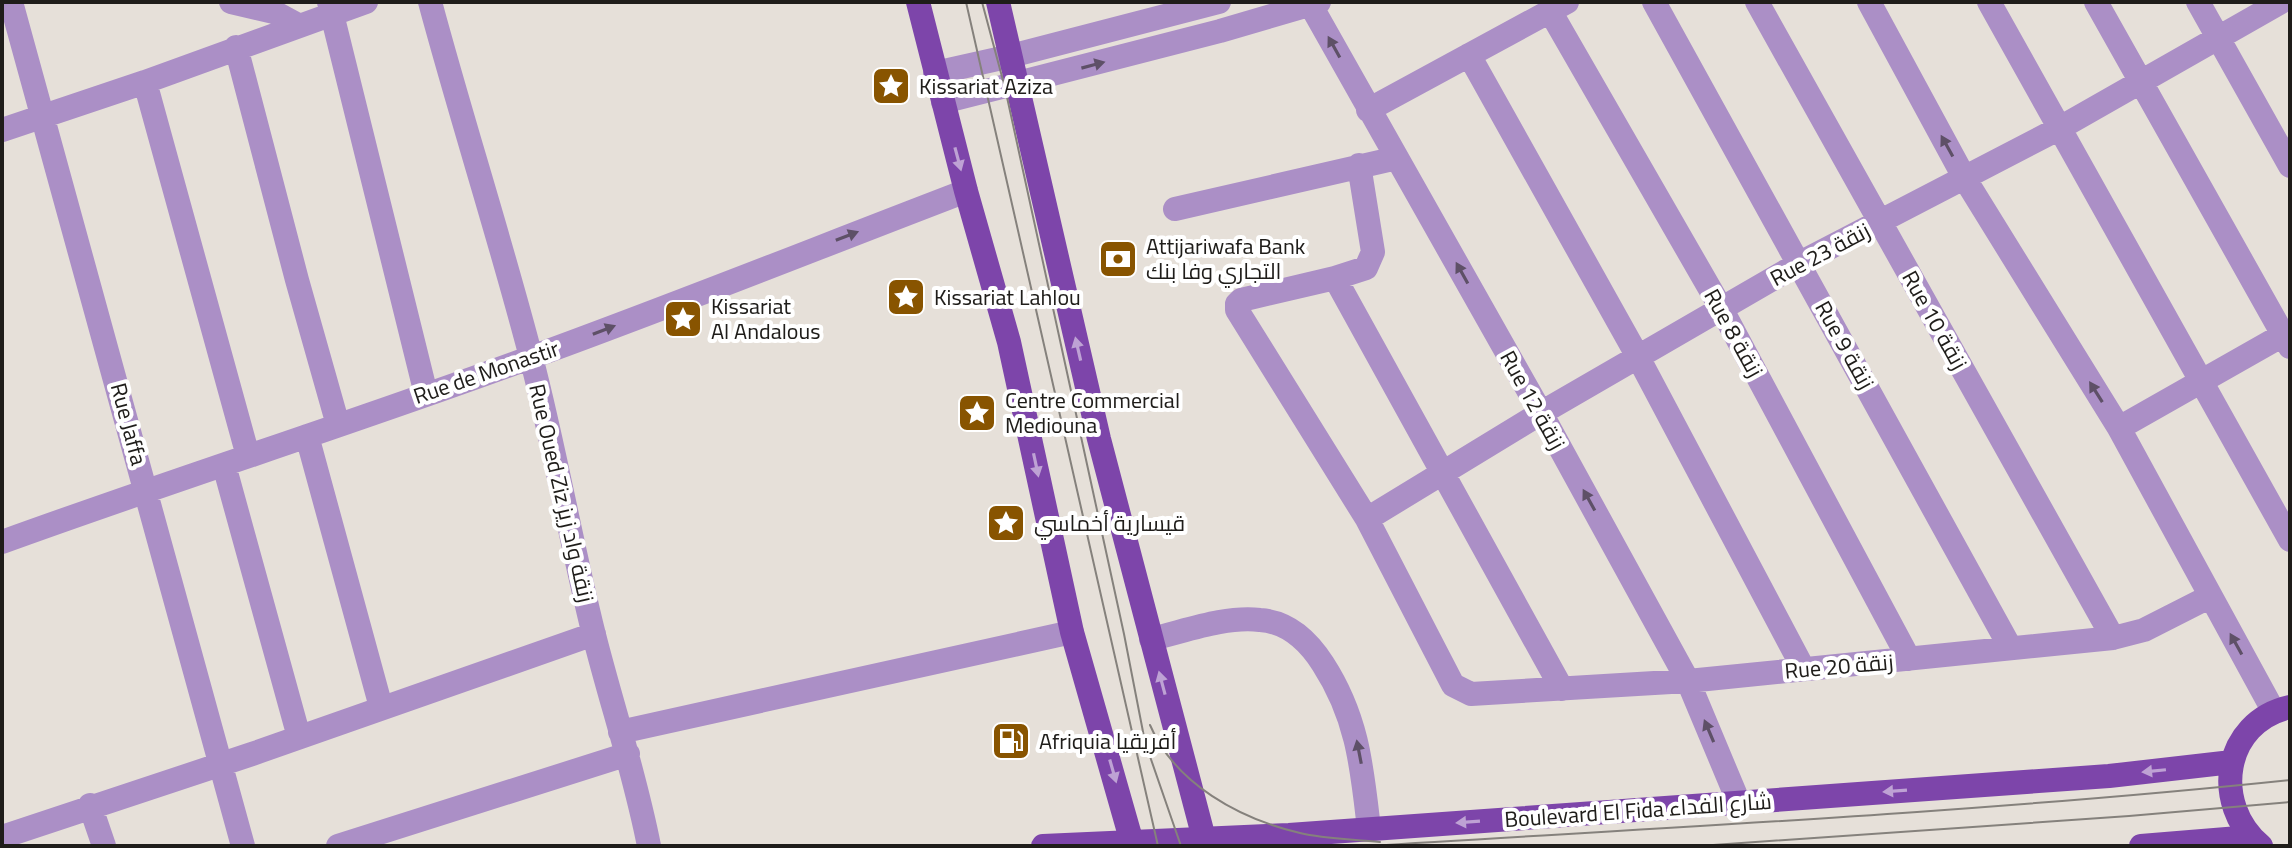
<svg xmlns="http://www.w3.org/2000/svg" width="2292" height="848" font-family="Georgia,Cairo,serif">
<style>
.lines{fill:none;stroke-linecap:round;stroke-linejoin:round}
.minor{stroke:#ab8fc6;stroke-width:24}
.major{stroke:#7d45aa;stroke-width:24}
.tram{stroke:#85817c;stroke-width:2}
.oneway{fill:#5e5067}
.oneway2{fill:#bea2d4}
.labels{text-anchor:middle;dominant-baseline:central;stroke-width:8;stroke-linejoin:round;paint-order:stroke}
.poi-label{font-size:22px;fill:#1f1d1a;stroke:#fff;text-anchor:start}
.street-label{font-size:22px;fill:#1f1d1a;stroke:#fff}
</style>
<rect width="100%" height="100%" fill="#e6e0d9"/>
<g class="lines">
<path class="minor" d="M11,2L243,846
M231,2L274,12L298,25
M329,2L426,394
M430,2C462,121 500,238 531,357C555,449 571,543 594,635C612,706 635,774 649,846
M1309,2L1541,413L1688,681L1739,803
M1654,2L2010,647
M1757,2L2113,638
M1869,2L1965,179L2119,428L2274,712
M1989,2L2290,540
M2096,2L2290,347
M2198,2L2290,166
M1550,11L1721,308L1909,659
M236,47L297,280L338,425
M1469,55L1638,357L1803,668
M935,73L1011,56L1219,2
M145,82L248,456
M943,102L1220,31L1319,2
M1368,110L1567,2
M2,130L145,82L366,2
M1359,165L1373,252L1366,268L1335,278L1241,300L1237,304V310L1367,519L1453,685L1471,694L1688,681L2113,638L2144,630L2209,597
M1175,209L1397,158
M1335,278L1562,689
M2119,428L2290,331
M307,436L381,707
M224,465L299,737
M1367,519L1541,413L1800,263L2058,129L2281,2
M2,542C178,478 356,422 532,357C678,304 822,246 966,191
M1151,639C1186,631 1224,616 1260,620C1289,622 1309,642 1323,664C1358,718 1362,768 1369,829
M620,732L1072,632
M90,805L104,846
M2,837L252,754L594,634
M338,846L628,754"/>
<path class="major" d="M918,2L966,191L1009,342L1072,632L1133,846
M998,2L1099,439L1206,846
M1043,846L1289,835L2109,776L2232,762
M2141,846L2251,837
M2261,846C2211,804 2223,722 2290,707"/>
<path class="tram" d="M966,2L1158,846
M982,2L1005,88L1124,634L1145,742L1181,846
M1150,725C1175,784 1240,819 1300,833C1325,839 1354,839 1380,842
M1368,846C1676,827 1984,812 2290,780
M1699,846L2129,816L2290,802"/>
</g>
<defs><path id="oneway-solid" d="M-6-.8H1V-3.2L6.5 0L1 3.2V.8H-6Z" transform="scale(2)"/></defs>
<g class="oneway">
<use href="#oneway-solid" transform="translate(1334 47) rotate(-119)"/>
<use href="#oneway-solid" transform="translate(1093 65) rotate(-15)"/>
<use href="#oneway-solid" transform="translate(1947 146) rotate(-119)"/>
<use href="#oneway-solid" transform="translate(847 236) rotate(-21)"/>
<use href="#oneway-solid" transform="translate(1462 273) rotate(-119)"/>
<use href="#oneway-solid" transform="translate(604 330) rotate(-21)"/>
<use href="#oneway-solid" transform="translate(2096 392) rotate(-122)"/>
<use href="#oneway-solid" transform="translate(1589 500) rotate(-119)"/>
<use href="#oneway-solid" transform="translate(2236 644) rotate(-119)"/>
<use href="#oneway-solid" transform="translate(1709 731) rotate(-113)"/>
<use href="#oneway-solid" transform="translate(1359 752) rotate(-101)"/>
</g>
<g class="oneway2">
<use href="#oneway-solid" transform="translate(958 159) rotate(75)"/>
<use href="#oneway-solid" transform="translate(1078 349) rotate(-103)"/>
<use href="#oneway-solid" transform="translate(1036 465) rotate(78)"/>
<use href="#oneway-solid" transform="translate(1162 683) rotate(-105)"/>
<use href="#oneway-solid" transform="translate(1113 771) rotate(74)"/>
<use href="#oneway-solid" transform="translate(2154 771) rotate(174)"/>
<use href="#oneway-solid" transform="translate(1895 791) rotate(176)"/>
<use href="#oneway-solid" transform="translate(1468 822) rotate(176)"/>
</g>
<defs>
<symbol id="sight-square" viewBox="-11 -11 22 22"><rect x="-9" y="-9" width="18" height="18" rx="4" fill="#885400" stroke="#fff"/><path d="M0-6L1.8-2.2L6-1.7L2.9 1.2L3.7 5.4L0 3.3L-3.7 5.4L-2.9 1.2L-6-1.7L-1.8-2.2Z" fill="#fff"/></symbol>
<symbol id="bank-square" viewBox="-11 -11 22 22"><rect x="-9" y="-9" width="18" height="18" rx="4" fill="#885400" stroke="#fff"/><path d="M-6-4H6V4H-6ZM0-2.3a2.3 2.3 0 1 0 0 4.6a2.3 2.3 0 1 0 0-4.6Z" fill="#fff"/></symbol>
<symbol id="fuel-square" viewBox="-11 -11 22 22"><rect x="-9" y="-9" width="18" height="18" rx="4" fill="#885400" stroke="#fff"/><path d="M-5.5-6h7V0h2V4h1.3V-2.5L3-4.5l.8-.8L6-3V5H2.5V1h-1V6h-7ZM-4.2-4.7v3.2H.2V-4.7Z" fill="#fff"/></symbol>
</defs>
<g fill-rule="evenodd">
<use href="#sight-square" x="869" y="64" width="44" height="44"/>
<use href="#bank-square" x="1096" y="237" width="44" height="44"/>
<use href="#sight-square" x="884" y="275" width="44" height="44"/>
<use href="#sight-square" x="661" y="297" width="44" height="44"/>
<use href="#sight-square" x="955" y="391" width="44" height="44"/>
<use href="#sight-square" x="984" y="501" width="44" height="44"/>
<use href="#fuel-square" x="989" y="719" width="44" height="44"/>
</g>
<g class="labels">
<g class="poi-label">
<text x="919" y="86">Kissariat Aziza</text>
<text x="1146" y="246">Attijariwafa Bank<tspan x="1146" dy="25">التجاري وفا بنك</tspan></text>
<text x="934" y="297">Kissariat Lahlou</text>
<text x="711" y="306">Kissariat<tspan x="711" dy="25">Al Andalous</tspan></text>
<text x="1005" y="400">Centre Commercial<tspan x="1005" dy="25">Mediouna</tspan></text>
<text x="1034" y="523">قيسارية أخماسي</text>
<text x="1039" y="741">Afriquia أفريقيا</text>
</g>
<g class="street-label">
<text transform="translate(1820 254) rotate(-28)">Rue 23 زنقة</text>
<text transform="translate(1935 320) rotate(61)">Rue 10 زنقة</text>
<text transform="translate(1734 333) rotate(61)">Rue 8 زنقة</text>
<text transform="translate(1845 345) rotate(61)">Rue 9 زنقة</text>
<text transform="translate(486 372) rotate(-19)">Rue de Monastir</text>
<text transform="translate(1533 400) rotate(61)">Rue 12 زنقة</text>
<text transform="translate(129 424) rotate(75)">Rue Jaffa</text>
<text transform="translate(562 493) rotate(77)">Rue Oued Ziz زنقة واد زيز</text>
<text transform="translate(1839 666) rotate(-5)">Rue 20 زنقة</text>
<text transform="translate(1638 810) rotate(-4)">Boulevard El Fida شارع الفداء</text>
</g>
</g>
<rect width="2292" height="848" fill="none" stroke="#1f1d1a" stroke-width="8"/>
</svg>
